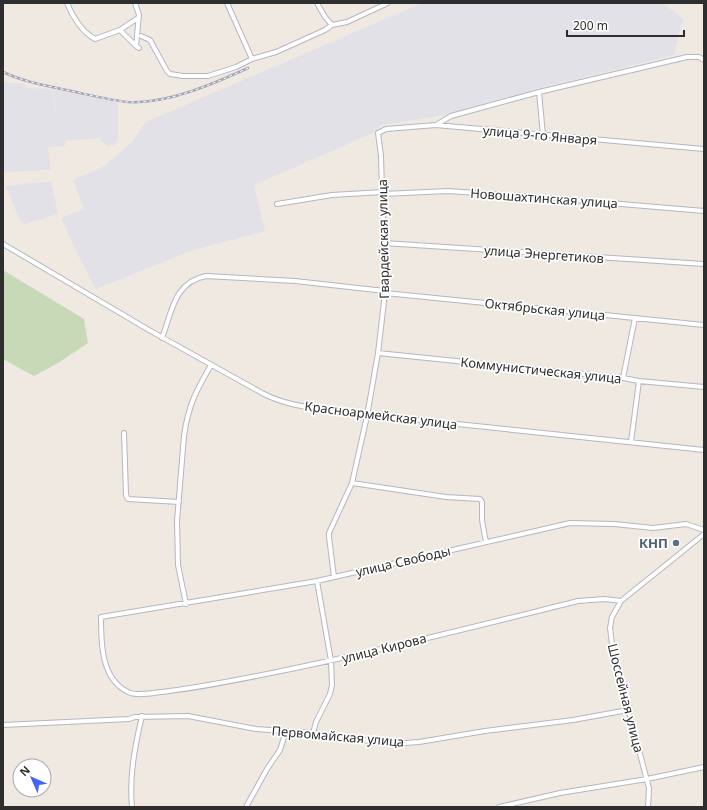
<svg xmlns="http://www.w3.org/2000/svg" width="707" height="810" font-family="'Noto Sans',sans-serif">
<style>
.industrial{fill:#e3e1e8}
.cemetery{fill:#c8d9b8}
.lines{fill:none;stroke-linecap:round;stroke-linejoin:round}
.street-casing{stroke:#b4b7c1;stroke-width:6}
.street{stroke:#fff;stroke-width:4}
.rail-casing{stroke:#a3a6b8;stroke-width:2.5}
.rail{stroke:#fff;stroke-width:1;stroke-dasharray:3;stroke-linecap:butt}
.service-dot{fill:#5c6f8a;stroke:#fff;stroke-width:1.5}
.labels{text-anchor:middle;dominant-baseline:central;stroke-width:3.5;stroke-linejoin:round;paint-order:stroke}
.street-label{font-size:13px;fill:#2e2e2e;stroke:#fff}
.service-label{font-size:13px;font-weight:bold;fill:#4e5e75;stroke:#fff;text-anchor:end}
</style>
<rect width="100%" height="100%" fill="#efe9e1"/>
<path class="industrial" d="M422,3H663L683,19L674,55L539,88L444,115L381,125L373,133L254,185L265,231L193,250L96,289L78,255L61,218L84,209L73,180L105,166L131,143L146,122Z
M3,82L25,84L26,88L52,89L58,125L53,89L118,102V141L114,145L107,146L101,141L100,138L65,141V146L48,147L51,170L3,172Z
M51,181L58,214L25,224L19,219L6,186Z"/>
<path class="cemetery" d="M3,270L84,319L88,343L58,363L34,376L3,359Z"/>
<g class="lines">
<defs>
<path id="street" d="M67,3C72,16 82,32 95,39L120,30L138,18
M135,3L139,15L136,46L139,48
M227,3L252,59
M317,3L325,17L332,25
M120,30L136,46
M141,36L150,40L167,71L170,74L183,76H208L236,67L252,59L276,52L325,30L332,25L347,22L388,3
M539,92L543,135
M436,125L451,116L539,92L687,57H699L704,60
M383,194L448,191L538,197L704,211
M277,204L332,195L383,192
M384,243L704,264
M3,244L149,330L262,393C283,404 304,407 327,410C352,414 376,417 400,418L704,450
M385,293L704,325
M162,338C172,312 174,282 206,276L295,281L385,291
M378,353L623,378L639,381L704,387
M623,378L635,318
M124,433L126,495L128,499L179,502
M631,442L639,381
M352,483L446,497L480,499L482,502V520L486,542
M334,577L329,537V533L352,483L367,416L378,353L385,293L381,156L378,133L386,129L436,125L704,149
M621,601L605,599L578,601C481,625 384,650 286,670C247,678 209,686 169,691C159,692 137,697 128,692C101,679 101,643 101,617L317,581L570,523L614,524L653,528L686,524L704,530
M186,604L178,565L177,521L184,436C188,406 196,391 211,365
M3,725L129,719L135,717L188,716L256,729L313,733L391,744L419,742L485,731L573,720L628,710
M313,733L316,722L330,694L332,685L331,661L317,581
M132,807C129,776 135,746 142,716
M246,807L267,769L280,750L286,731
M499,807L560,793L647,779L704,767
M648,807L649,788L613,652L610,628L612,617L621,601L704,534"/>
</defs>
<use href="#street" class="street-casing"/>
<use href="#street" class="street"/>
<defs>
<path id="rail" d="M3,72C24,82 48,86 71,91C90,95 109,100 128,102C168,104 213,84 248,68"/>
</defs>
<use href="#rail" class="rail-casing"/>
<use href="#rail" class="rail"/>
</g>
<circle class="service-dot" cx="676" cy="543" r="4"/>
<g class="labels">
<g class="street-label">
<text transform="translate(540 135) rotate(5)">улица 9-го Января</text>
<text transform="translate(544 198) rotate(4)">Новошахтинская улица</text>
<text transform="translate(383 239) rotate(-91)">Гвардейская улица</text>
<text transform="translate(544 254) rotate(4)">улица Энергетиков</text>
<text transform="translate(545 309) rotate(6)">Октябрьская улица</text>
<text transform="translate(541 370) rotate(6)">Коммунистическая улица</text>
<text transform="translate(381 415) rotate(7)">Красноармейская улица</text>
<text transform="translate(403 561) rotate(-13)">улица Свободы</text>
<text transform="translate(384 648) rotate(-14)">улица Кирова</text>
<text transform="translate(626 698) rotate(76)">Шоссейная улица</text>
<text transform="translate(338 736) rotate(5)">Первомайская улица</text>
</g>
<g class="service-label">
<text x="668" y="543">КНП</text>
</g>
</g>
<rect width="707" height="810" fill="none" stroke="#2e2e2e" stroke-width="8"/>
<g transform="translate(32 778) rotate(315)"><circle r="19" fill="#ffffff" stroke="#ababab"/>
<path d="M0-3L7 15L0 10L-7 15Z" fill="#4264fb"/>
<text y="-6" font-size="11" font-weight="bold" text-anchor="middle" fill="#2e2e2e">N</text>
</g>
<path d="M567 30v6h117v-6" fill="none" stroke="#2e2e2e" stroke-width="2"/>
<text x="573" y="30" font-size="12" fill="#2e2e2e" stroke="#ffffff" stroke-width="3" paint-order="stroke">200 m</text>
</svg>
